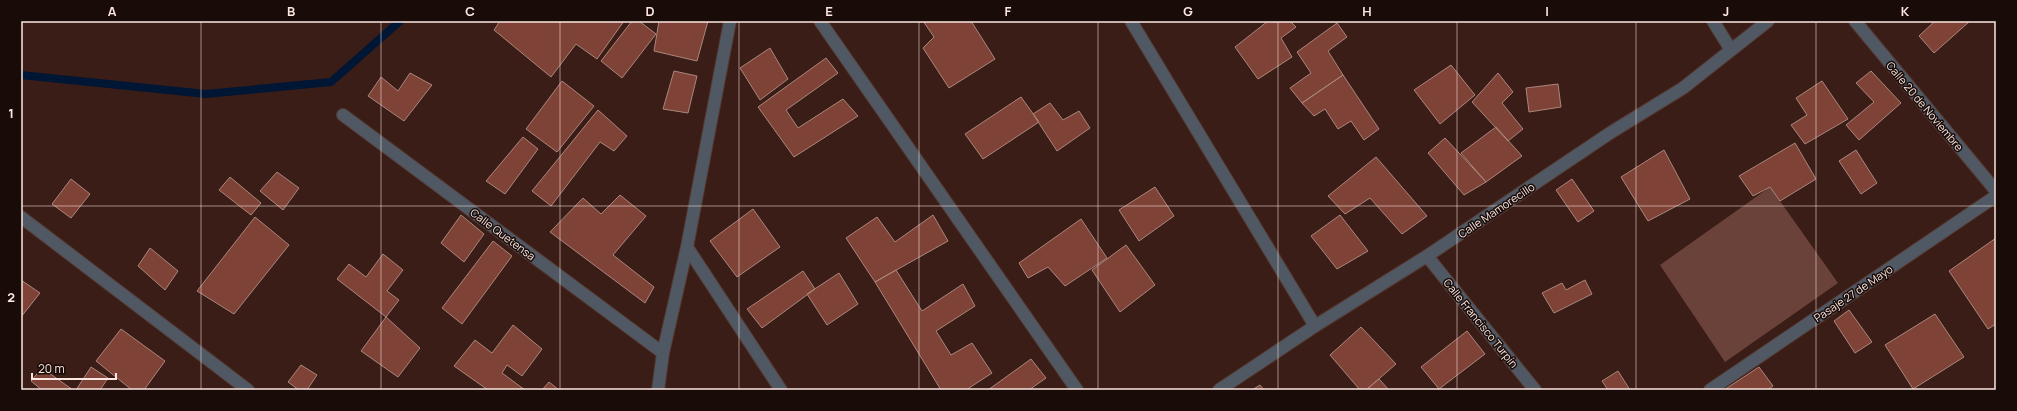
<svg xmlns="http://www.w3.org/2000/svg" width="2017" height="411" font-family="Manrope,sans-serif">
<style>
.green{fill:#6a4239}
.lines{fill:none;stroke-linecap:round;stroke-linejoin:round}
.stream{stroke:#001635;stroke-width:8}
.building{fill:#7e4336;stroke:#ab867d}
.minor-casing{stroke:#553933;stroke-width:14}
.minor{stroke:#4f5863;stroke-width:12}
.grid{fill:none;stroke:#fce7e2;stroke-width:1;stroke-opacity:0.55}
.labels{text-anchor:middle;dominant-baseline:central;stroke-width:3;stroke-linejoin:round;paint-order:stroke}
.street-label{font-size:11px;fill:#fce7e2;stroke:#180b08}
.neatline{fill:none;stroke:#fce7e2;stroke-width:1.5}
.grid-label{font-size:13px;text-anchor:middle;font-weight:bold;fill:#fce7e2}
</style>
<rect width="100%" height="100%" fill="#3a1d16"/>
<path class="green" d="M1770,187L1838,283L1725,362L1660,265Z"/>
<g class="lines">
<path class="stream" d="M21,75L206,94L331,82L400,21"/>
</g>
<path class="building" d="M500,21H624L597,59L576,44L551,77L494,30Z
M632,21H639L656,34L622,78L601,61Z
M659,21H708L697,61L654,51Z
M923,21H971L995,59L949,88L923,48L934,37Z
M1268,21H1290L1296,27L1281,38L1292,57L1258,79L1235,47Z
M1935,21H1970L1934,53L1919,36Z
M1337,23L1347,37L1328,51L1343,75L1302,103L1290,88L1311,73L1297,52Z
M770,48L788,79L760,100L740,68Z
M826,58L838,73L786,110L798,128L843,99L858,116L794,157L758,107Z
M1451,65L1475,95L1440,124L1414,90Z
M674,71L697,76L688,113L663,109Z
M1871,71L1901,103L1859,140L1846,125L1874,102L1856,83Z
M410,73L432,85L404,121L368,96L381,77L398,91Z
M1498,73L1513,92L1502,103L1523,129L1508,141L1472,102Z
M1343,75L1379,129L1364,140L1351,121L1338,129L1325,109L1314,116L1302,103Z
M562,81L594,106L557,152L526,129Z
M1822,81L1848,119L1805,144L1791,125L1807,115L1796,98Z
M1558,84L1561,107L1529,112L1526,88Z
M1021,97L1039,122L983,159L965,134Z
M1050,103L1063,120L1079,111L1090,128L1057,151L1033,114Z
M598,110L627,136L614,151L600,142L551,206L532,191Z
M1496,127L1522,156L1486,182L1461,153Z
M523,137L538,149L505,194L486,181Z
M1445,138L1486,182L1464,195L1428,153Z
M1795,143L1816,179L1780,201L1770,187L1753,196L1739,176Z
M1664,150L1690,199L1648,221L1621,177Z
M1856,150L1877,183L1861,194L1839,161Z
M1376,157L1427,216L1402,234L1370,198L1345,214L1328,196Z
M277,172L299,188L283,210L260,191Z
M230,177L261,203L251,215L219,190Z
M71,179L90,194L71,218L52,204Z
M1572,179L1594,211L1578,222L1556,190Z
M1155,187L1174,216L1139,241L1119,210Z
M620,195L646,216L613,255L654,287L645,303L550,232L583,198L601,214Z
M753,209L780,247L737,277L710,241Z
M461,215L484,234L464,262L441,243Z
M933,215L948,241L875,282L846,238L877,217L895,242Z
M1340,215L1368,251L1337,269L1311,236Z
M255,217L289,245L234,314L197,291Z
M1081,219L1107,258L1065,286L1048,267L1028,278L1019,263Z
M1996,238V324L1988,329L1949,271Z
M493,241L512,256L462,324L442,308Z
M1126,245L1155,285L1120,312L1092,270Z
M150,248L178,271L165,290L138,266Z
M383,254L403,270L387,291L399,300L386,317L337,279L349,264L366,277Z
M896,270L922,311L963,284L975,306L936,331L951,355L972,343L992,373L966,390H941L875,282Z
M803,271L815,289L762,328L747,309Z
M839,273L858,304L827,325L807,294Z
M21,280L40,293L21,317Z
M1585,280L1592,294L1554,313L1542,293L1562,283L1566,290Z
M1849,310L1872,342L1855,353L1834,321Z
M1935,314L1964,357L1913,389L1885,345Z
M386,317L420,348L398,377L361,351Z
M513,325L542,349L522,376L507,365L502,373L525,390H488L454,366L475,340L492,353Z
M1361,327L1396,364L1366,390H1360L1330,355Z
M121,329L165,361L144,390H132L96,361Z
M1467,331L1485,354L1439,389L1421,367Z
M1031,359L1046,378L1029,390H988Z
M301,365L317,375L307,390H299L288,382Z
M91,367L108,378L100,390H76Z
M1759,367L1773,386L1767,390H1724Z
M42,368L73,390H42L31,381Z
M1618,371L1630,390H1608L1602,381Z
M1379,379L1389,390H1366Z
M549,382L559,390H542Z
M1260,385L1264,390H1252Z"/>
<g class="lines">
<defs>
<path id="minor" d="M820,21L1077,390
M1131,21L1315,326
M1713,21L1731,50
M1855,21L1996,191
M343,115L663,353
M21,217L248,390
M687,247L781,390
M1427,256L1535,390
M658,390L663,353L687,247L730,21
M1219,390L1315,326L1427,256L1610,133L1683,88L1768,21
M1710,390L1996,196"/>
</defs>
<use href="#minor" class="minor-casing"/>
<use href="#minor" class="minor"/>
</g>
<path class="grid" d="M201,21V390M381,21V390M560,21V390M739,21V390M919,21V390M1098,21V390M1278,21V390M1457,21V390M1636,21V390M1816,21V390M21,206H1996"/>
<g class="labels">
<g class="street-label">
<text transform="translate(1925 106) rotate(50)">Calle 20 de Noviembre</text>
<text transform="translate(1496 210) rotate(-34)">Calle Mamorecillo</text>
<text transform="translate(503 234) rotate(37)">Calle Quetensa</text>
<text transform="translate(1853 293) rotate(-34)">Pasaje 27 de Mayo</text>
<text transform="translate(1481 323) rotate(51)">Calle Francisco Turpín</text>
</g>
</g>
<rect width="2017" height="411" fill="none" stroke="#180b08" stroke-width="44"/>
<path d="M32 373v6h84v-6" fill="none" stroke="#fce7e2" stroke-width="2"/>
<text x="38" y="373" font-size="12" fill="#fce7e2" stroke="#180b08" stroke-width="3" paint-order="stroke">20 m</text>
<rect x="22" y="22" width="1973" height="367" class="neatline"/>
<g class="grid-label">
<text x="112" y="16">A</text>
<text x="291" y="16">B</text>
<text x="470" y="16">C</text>
<text x="650" y="16">D</text>
<text x="829" y="16">E</text>
<text x="1008" y="16">F</text>
<text x="1188" y="16">G</text>
<text x="1367" y="16">H</text>
<text x="1547" y="16">I</text>
<text x="1726" y="16">J</text>
<text x="1905" y="16">K</text>
<text x="11" y="118">1</text>
<text x="11" y="302">2</text>
</g>
</svg>
